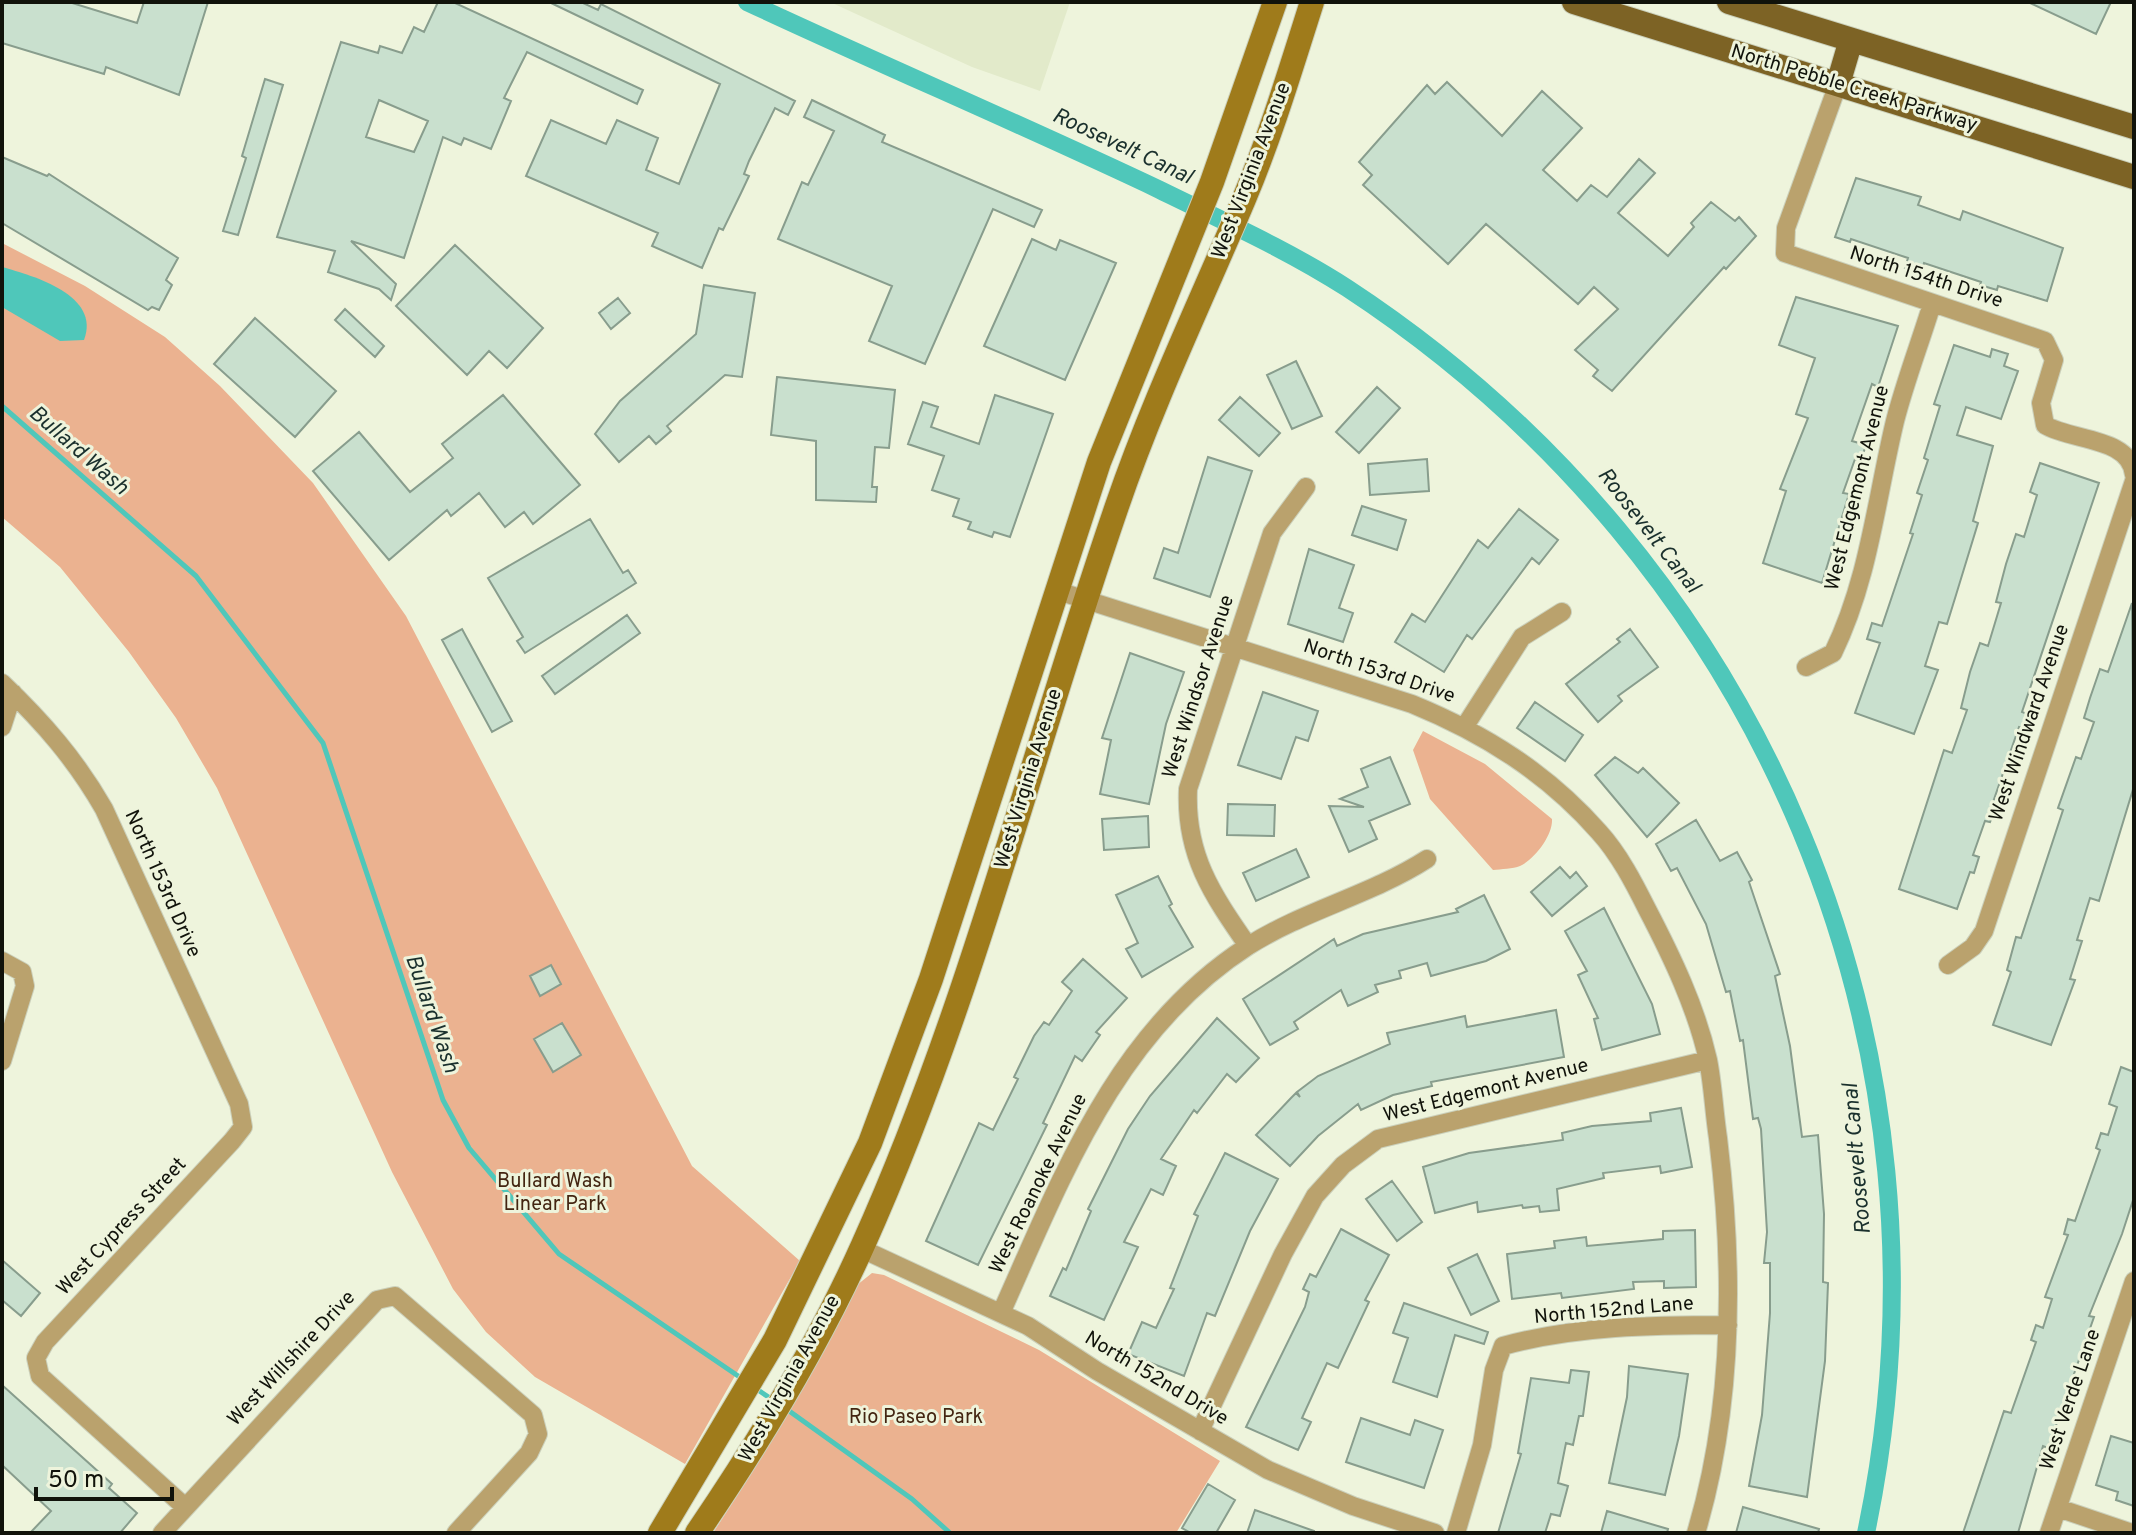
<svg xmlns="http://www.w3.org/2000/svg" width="2136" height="1535" font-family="Overpass,sans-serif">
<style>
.built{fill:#e2eaca}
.green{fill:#ebb290}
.water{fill:#4fc7ba}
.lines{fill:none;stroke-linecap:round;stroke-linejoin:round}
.stream{stroke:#4fc7ba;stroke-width:5}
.canal{stroke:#4fc7ba;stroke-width:18}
.building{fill:#c9e0ce;stroke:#889d8d;stroke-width:2;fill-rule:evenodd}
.street-casing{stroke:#cbd0bb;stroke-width:20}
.secondary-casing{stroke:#cbd0bb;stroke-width:26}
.primary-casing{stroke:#cbd0bb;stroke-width:26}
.street{stroke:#baa26d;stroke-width:18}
.secondary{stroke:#9f7b1b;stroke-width:24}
.primary{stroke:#7d6325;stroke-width:24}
.labels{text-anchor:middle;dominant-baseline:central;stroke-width:6;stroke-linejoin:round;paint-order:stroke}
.street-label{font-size:20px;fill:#11130b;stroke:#eef4dc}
.park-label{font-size:20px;fill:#432511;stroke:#eef4dc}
.water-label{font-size:22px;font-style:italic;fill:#1a302d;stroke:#eef4dc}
</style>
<rect width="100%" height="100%" fill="#eef4dc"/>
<path class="built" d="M830,2H1070L1040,91L972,67Z"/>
<path class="green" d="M2,243L85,286L165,337L220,386L313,483L406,616L692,1166L800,1261L685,1464L535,1377L486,1332L453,1289L392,1172L217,788L176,718L129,652L60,567L2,517Z
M1423,731L1485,764L1552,819C1553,835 1535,859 1520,866C1513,869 1501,869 1493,870L1430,799L1413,750Z
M872,1273L884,1275L1039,1350L1220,1461L1176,1533H713L753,1471L857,1285Z"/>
<path class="water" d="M2,267C34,276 101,295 84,340L60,341L2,307Z"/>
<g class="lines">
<path class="stream" d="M2,406L196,576L323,743L443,1100L469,1148L559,1254L744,1380
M755,1388L773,1400
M785,1408L912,1499L950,1533"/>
<path class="canal" d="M747,2C884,66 1023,125 1160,190C1223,221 1288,250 1347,288C1762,560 1968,1046 1866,1533"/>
</g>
<path class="building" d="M2,2H69L137,23L144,2H208L179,95L106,67L104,74L2,43Z
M438,2H453L643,90L637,104L527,52L504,98L511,101L491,149L464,138L461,145L443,137L404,258L351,241L396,284L391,300L379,289L328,272L335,251L277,237L341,42L378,53L380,46L402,53L414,27L424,32ZM379,100L428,121L414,152L366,137Z
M549,2H581L598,10L601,4L795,101L788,115L775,108L749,161L744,174L749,176L741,193L723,230L719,228L702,268L652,246L658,233L526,176L551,120L606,144L617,120L658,138L646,170L679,184L720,84Z
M2028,2H2111L2096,34Z
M265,79L283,85L238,235L223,231L246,158L242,156Z
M1447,82L1502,136L1542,91L1582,128L1543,170L1577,201L1591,185L1607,197L1639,159L1655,173L1618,213L1668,256L1694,227L1691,223L1711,202L1735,221L1739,217L1756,236L1726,269L1724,267L1612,391L1593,376L1598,370L1575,350L1618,309L1594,287L1578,304L1486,224L1448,264L1363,185L1372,175L1359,162L1427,85L1435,94Z
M812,100L885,135L882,142L1042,210L1034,227L993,209L925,364L869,341L892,286L778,239L802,182L808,185L834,131L804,117Z
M2,157L47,176L49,174L178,258L166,280L172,285L159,310L152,307L148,310L2,223Z
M1856,178L1921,197L1918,205L1960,220L1963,211L2063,248L2047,301L1998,286L1997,290L1980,285L1981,282L1924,263L1921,274L1905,268L1908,258L1851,239L1850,242L1835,237Z
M1032,239L1056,250L1060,240L1116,263L1065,380L984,346Z
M455,245L543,328L507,368L489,351L467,375L396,306Z
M704,285L755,293L742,377L725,375L667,426L671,431L656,444L649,436L619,462L595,434L620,401L696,334Z
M1796,297L1898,326L1878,387L1872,384L1852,441L1866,445L1861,460L1855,459L1843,493L1849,494L1822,583L1763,563L1786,491L1780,489L1808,418L1796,414L1815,358L1779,345Z
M618,298L630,313L611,329L599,313Z
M345,309L384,346L375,357L335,320Z
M255,318L336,391L295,437L214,364Z
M1954,345L1990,357L1992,349L2008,354L2004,366L2018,371L2001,419L1966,407L1957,435L1993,446L1973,521L1978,523L1956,595L1947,624L1939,622L1925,666L1938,670L1914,734L1855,713L1880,643L1867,639L1872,623L1882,626L1913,534L1910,533L1922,495L1917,493L1928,460L1924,458L1940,406L1934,404Z
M1296,361L1322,416L1292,429L1267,375Z
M777,377L895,390L889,448L875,447L872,487H877L876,502L816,500V441L771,435Z
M1377,387L1400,408L1359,453L1336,432Z
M503,395L580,485L533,524L524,512L505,527L479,493L451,516L447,510L389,560L313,471L359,432L410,492L453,458L442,444Z
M995,395L1053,414L1010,537L994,532L992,537L968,529L971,522L953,516L959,499L932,490L944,456L908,444L923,402L938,407L931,427L979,444Z
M1240,397L1280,433L1259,456L1219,420Z
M1208,457L1252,471L1210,597L1154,578L1164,548L1178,553Z
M1427,459L1429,491L1370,495L1368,464Z
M2040,463L2099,483L2022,712L2027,714L2022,728L2019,727L1991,808L1995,809L1990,822L1985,821L1973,855L1979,857L1974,873L1970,872L1957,909L1899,889L1944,750L1952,753L1967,710L1961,708L1970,672L1980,643L1988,646L2001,603L1996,602L2006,564L2016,534L2024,537L2037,495L2030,492Z
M1362,506L1406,520L1397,550L1352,535Z
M1519,509L1558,540L1539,564L1532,558L1472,639L1467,635L1444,672L1395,642L1412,614L1425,622L1478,540L1488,548Z
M590,519L623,573L628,570L636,583L525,653L517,641L523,637L488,578Z
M1309,549L1354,565L1339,608L1353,613L1343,642L1288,624Z
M2132,603L2134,786L2099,901L2090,898L2077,940L2082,941L2070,979L2075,980L2051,1045L1993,1025L2011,972L2007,970L2016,937L2021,938L2063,810L2058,808L2076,757L2081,759L2094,722L2084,718L2090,698L2100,669L2108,672Z
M627,615L640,633L555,694L542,676Z
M462,629L512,721L492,732L442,640Z
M1630,629L1658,667L1618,696L1622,701L1598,722L1566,684L1620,642L1617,639Z
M1130,653L1184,672L1166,724L1149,804L1100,794L1111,740L1102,738Z
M1263,692L1318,711L1308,741L1296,737L1281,779L1238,765Z
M1535,702L1583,735L1565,761L1517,728Z
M1390,757L1410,804L1369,821L1377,839L1349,852L1329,806L1364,807L1340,799L1368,787L1361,769Z
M1615,757L1638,773L1643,768L1679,803L1647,837L1595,775Z
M1228,804L1275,805L1274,836L1227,835Z
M1148,816L1149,847L1104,850L1102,819Z
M1696,820L1720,861L1737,852L1752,880L1749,882L1780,974L1775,976L1790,1046L1802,1137L1818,1135L1824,1214L1823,1282L1828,1283L1825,1361L1807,1497L1749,1486L1762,1415L1770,1313V1263H1764L1767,1232L1761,1129L1758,1118L1753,1119L1743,1040L1740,1041L1730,991L1726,992L1706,924L1677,868L1671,871L1656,844Z
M1296,849L1309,877L1256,901L1243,873Z
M1560,867L1570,878L1576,872L1587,886L1552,916L1531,892Z
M1158,876L1172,904L1169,906L1193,947L1142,977L1126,949L1138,943L1116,895Z
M1484,895L1510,949L1486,961L1431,976L1427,963L1399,971L1401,978L1375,985L1378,992L1348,1006L1341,990L1294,1022L1298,1029L1270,1045L1243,999L1334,939L1337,946L1363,934L1458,912L1456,909Z
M1604,908L1652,1004L1660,1034L1602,1050L1594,1019L1598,1018L1578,975L1587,971L1565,931Z
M1083,959L1127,998L1096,1032L1100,1035L1082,1061L1075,1056L1043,1123L1047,1125L978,1265L926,1241L979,1123L993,1130L1018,1079L1014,1077L1034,1036L1044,1022L1049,1025L1072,991L1062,982Z
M551,965L561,984L540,996L530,976Z
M1556,1010L1564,1057L1431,1082L1432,1086L1393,1095L1361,1110L1358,1104L1318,1136L1290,1166L1256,1135L1291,1098L1296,1093L1300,1097L1297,1092L1318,1076L1390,1044L1387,1033L1465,1016L1467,1027Z
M1217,1018L1259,1058L1236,1082L1227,1074L1197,1113L1194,1110L1161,1159L1176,1166L1163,1195L1151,1189L1124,1242L1138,1247L1104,1320L1050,1296L1063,1268L1066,1270L1091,1211L1088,1209L1128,1129L1150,1096Z
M562,1023L581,1055L553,1072L534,1039Z
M2121,1067L2134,1072V1197L2122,1234L2089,1316L2094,1317L2048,1448L2043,1446L2018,1533H1963L2004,1411L2011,1413L2036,1342L2031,1340L2036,1325L2043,1328L2052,1299L2045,1297L2068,1235L2064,1234L2068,1219L2075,1221L2100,1150L2096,1148L2101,1133L2108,1135L2117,1107L2109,1104Z
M1681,1108L1692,1167L1661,1173L1660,1166L1603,1173L1604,1178L1557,1189L1559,1210L1540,1212L1539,1206L1523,1208L1522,1205L1478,1212L1477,1202L1435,1213L1423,1167L1469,1153L1563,1140L1562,1133L1592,1126L1651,1121L1650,1113Z
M1225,1153L1278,1179L1250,1231L1215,1316L1207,1313L1184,1376L1128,1354L1142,1322L1156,1328L1174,1289L1170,1288L1198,1216L1194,1214Z
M1392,1181L1422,1222L1397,1241L1366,1199Z
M1341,1229L1389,1255L1365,1300L1369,1302L1338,1368L1327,1363L1302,1418L1311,1422L1298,1450L1246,1427L1305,1307L1309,1292L1303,1289L1310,1274L1316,1277Z
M1695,1230L1696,1287L1664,1288V1281L1633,1282L1634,1289L1562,1298L1561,1293L1512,1299L1507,1254L1555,1248L1554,1241L1586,1237L1587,1246L1663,1239V1231Z
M1477,1254L1499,1301L1471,1315L1448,1268Z
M2,1260L40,1293L21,1316L2,1300Z
M1404,1303L1488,1332L1484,1344L1455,1335L1437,1397L1393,1382L1408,1338L1393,1333Z
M1629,1366L1688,1374L1679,1436L1665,1495L1609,1483L1627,1397Z
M1571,1370L1589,1372L1583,1416H1579L1573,1445L1566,1443L1558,1483L1568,1486L1560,1516L1551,1514L1545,1533H1498L1521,1454L1518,1453L1531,1378L1569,1383Z
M2,1385L112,1484L109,1488L137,1513L120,1533H30L51,1511L2,1465Z
M1361,1418L1410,1435L1415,1420L1443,1430L1424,1488L1346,1462Z
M2111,1436L2134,1443V1506L2116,1500L2118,1492L2096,1485Z
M1208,1484L1235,1500L1216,1533H1191L1182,1528Z
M1743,1507L1819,1529L1818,1533H1736Z
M1255,1510L1314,1531V1533H1247Z
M1607,1511L1668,1529L1667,1533H1601Z"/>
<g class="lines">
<defs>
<path id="street" d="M1838,84L1786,228L1785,253L2045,341L2054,360L2041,403L2045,425C2071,441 2131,437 2134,475
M1055,590L1412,704C1485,734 1547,773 1599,832C1619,854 1634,883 1647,909C1672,957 1696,1007 1708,1060C1713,1085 1714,1112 1718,1138C1734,1269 1734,1406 1696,1533
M1806,667L1833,653C1869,579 1876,500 1895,421C1905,382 1920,343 1932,304
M2,683C43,722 76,760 104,809L239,1104L243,1127L232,1141L45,1342L36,1358L40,1376L185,1507
M1465,726L1522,637L1562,612
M2,727L13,693
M1248,946C1212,894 1185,855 1188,789L1272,533L1306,487
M2,961L22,972L25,986L2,1061
M1948,965L1973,947L1984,931L2134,481
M862,1249L1028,1326L1097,1371L1268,1470L1353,1506L1435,1533
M1001,1313C1062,1177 1116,1031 1248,946C1305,910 1371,895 1427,859
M1200,1431L1283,1254L1315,1196L1343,1165L1378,1139L1708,1060
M2058,1508L2132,1533
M162,1533L377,1300L395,1296L533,1415L538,1434L529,1453L456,1533
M1456,1533L1482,1445L1494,1370L1503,1346C1575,1326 1654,1325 1728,1325
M2049,1533L2134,1281"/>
<path id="secondary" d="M660,1533L775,1340L870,1143L931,979L1099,462L1212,182L1275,2
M697,1533C759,1442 818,1346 863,1245C970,1007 1032,752 1117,506C1153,401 1201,301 1244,199C1271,135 1291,68 1312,2"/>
<path id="primary" d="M1574,2L2134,177
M1729,2L2134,127
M1838,84L1851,40"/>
</defs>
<use href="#street" class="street-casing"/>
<use href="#secondary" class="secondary-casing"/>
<use href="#primary" class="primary-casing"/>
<use href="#street" class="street"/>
<use href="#secondary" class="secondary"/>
<use href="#primary" class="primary"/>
</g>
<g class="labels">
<g class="street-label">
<text transform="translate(1854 89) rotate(17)">North Pebble Creek Parkway</text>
<text transform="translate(1252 171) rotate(-69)">West Virginia Avenue</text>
<text transform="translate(1926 278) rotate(18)">North 154th Drive</text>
<text transform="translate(1858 488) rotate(-76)">West Edgemont Avenue</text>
<text transform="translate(1379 672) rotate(19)">North 153rd Drive</text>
<text transform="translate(1199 687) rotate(-72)">West Windsor Avenue</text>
<text transform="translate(2030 723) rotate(-71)">West Windward Avenue</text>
<text transform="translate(1029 779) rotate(-73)">West Virginia Avenue</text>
<text transform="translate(162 884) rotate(66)">North 153rd Drive</text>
<text transform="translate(1486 1091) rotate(-14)">West Edgemont Avenue</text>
<text transform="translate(1039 1184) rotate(-64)">West Roanoke Avenue</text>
<text transform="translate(122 1227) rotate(-47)">West Cypress Street</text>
<text transform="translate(1614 1311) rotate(-5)">North 152nd Lane</text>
<text transform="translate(292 1359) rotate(-47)">West Willshire Drive</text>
<text transform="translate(790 1379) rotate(-61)">West Virginia Avenue</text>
<text transform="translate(1156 1379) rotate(31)">North 152nd Drive</text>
<text transform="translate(2071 1400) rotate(-71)">West Verde Lane</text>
</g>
<g class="park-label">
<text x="555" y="1182">Bullard Wash<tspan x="555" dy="23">Linear Park</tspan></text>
<text x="916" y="1418">Rio Paseo Park</text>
</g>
<g class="water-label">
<text transform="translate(1122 147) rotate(25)">Roosevelt Canal</text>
<text transform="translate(78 451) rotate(41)">Bullard Wash</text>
<text transform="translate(1648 531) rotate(52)">Roosevelt Canal</text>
<text transform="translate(431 1014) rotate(71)">Bullard Wash</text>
<text transform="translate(1858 1159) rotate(-95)">Roosevelt Canal</text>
</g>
</g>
<rect width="2136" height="1535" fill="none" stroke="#11130b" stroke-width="8"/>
<path d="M36 1487v12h136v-12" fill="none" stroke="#11130b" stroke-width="4"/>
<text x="48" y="1487" font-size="24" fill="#11130b" stroke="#eef4dc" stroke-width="6" paint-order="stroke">50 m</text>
</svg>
